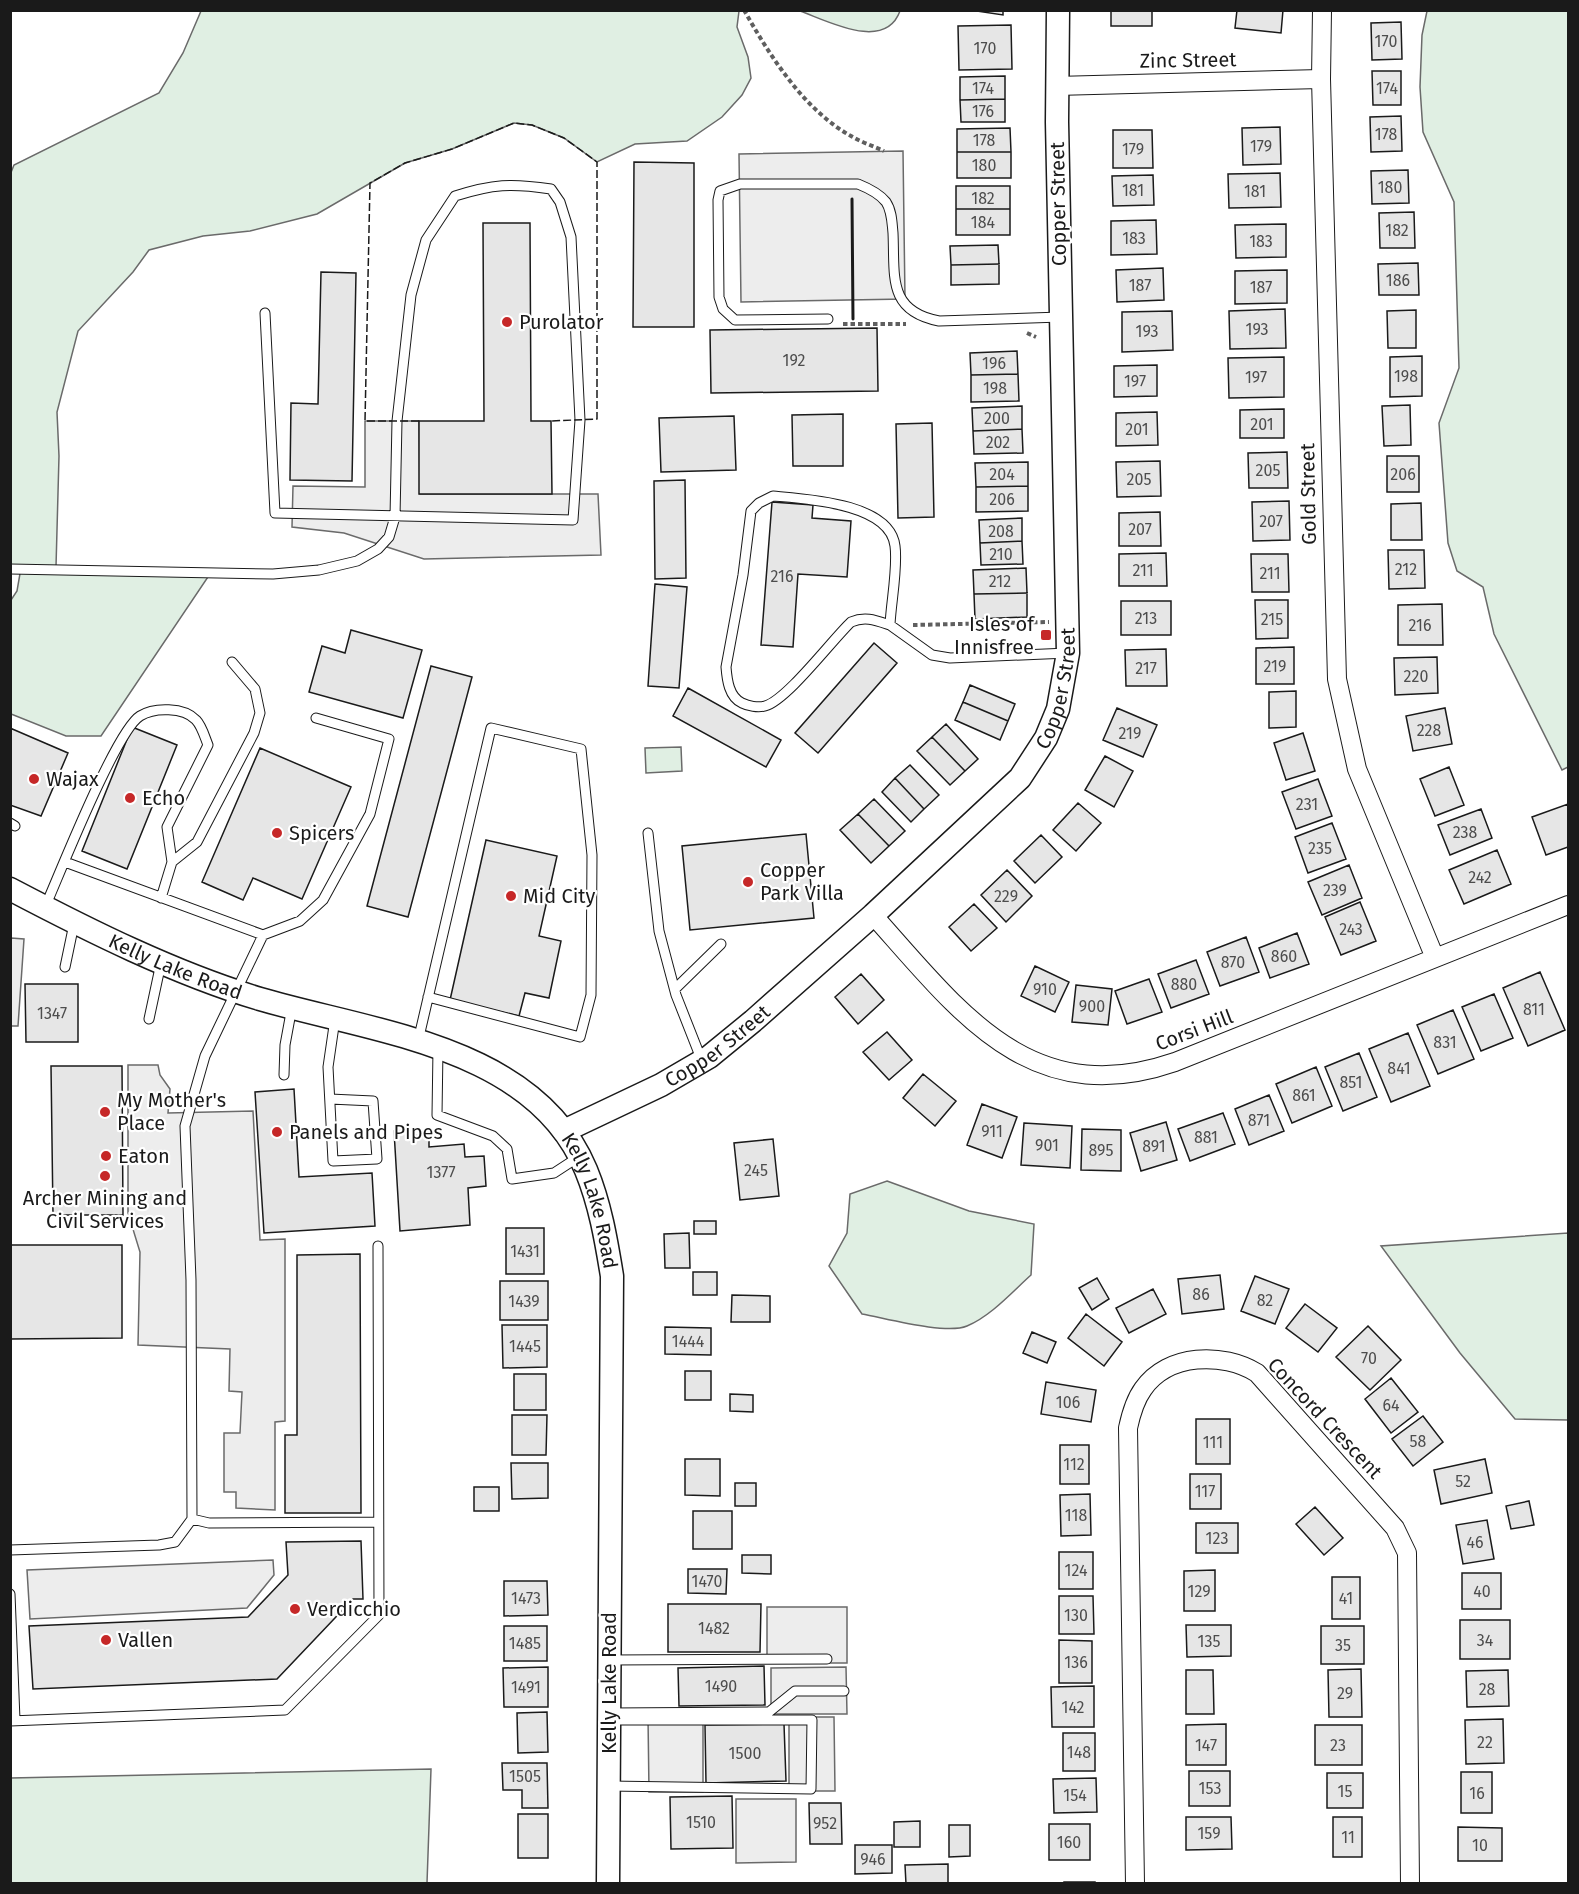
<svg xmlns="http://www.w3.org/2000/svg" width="1579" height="1894" font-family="'Fira Sans',sans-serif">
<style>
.green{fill:#e0efe3;stroke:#6a6a6a;stroke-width:1.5}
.parking{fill:#ededed;stroke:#6a6a6a;stroke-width:1.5}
.building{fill:#e6e6e6;stroke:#1a1a1a;stroke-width:1.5}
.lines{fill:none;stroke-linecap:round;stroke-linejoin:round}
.service-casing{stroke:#1a1a1a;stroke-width:11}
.minor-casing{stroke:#1a1a1a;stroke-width:20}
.tertiary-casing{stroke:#1a1a1a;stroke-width:25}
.path{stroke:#5f5f5f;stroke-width:4;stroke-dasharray:4.5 3;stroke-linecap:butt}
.service{stroke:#fff;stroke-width:9}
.minor{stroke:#fff;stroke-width:18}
.tertiary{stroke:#fff;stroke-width:22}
.fence{stroke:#1a1a1a;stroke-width:1.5;stroke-dasharray:8 3;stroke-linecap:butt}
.wall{stroke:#1a1a1a;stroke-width:3}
.poi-dot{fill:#c62828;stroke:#fff;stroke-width:2}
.labels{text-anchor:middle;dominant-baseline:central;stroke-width:4.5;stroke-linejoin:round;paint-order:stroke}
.number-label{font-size:16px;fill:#4d4d4d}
.street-label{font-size:20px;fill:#1a1a1a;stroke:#fff}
.poi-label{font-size:20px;fill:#1a1a1a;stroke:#fff;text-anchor:start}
</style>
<rect width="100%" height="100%" fill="#fff"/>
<path class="green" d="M201,11H739L737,27L748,57L751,78L742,95L722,117L687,141L635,144L597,162L564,138L532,125L514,123L452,149L405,163L317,214L250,231L203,236L149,250L133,272L78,331L57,412L59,456L56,567L212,571L101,736H66L11,714V600L17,591L21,568L10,567V175L14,165L159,93L183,53Z
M800,11H900C885,52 828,21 800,11Z
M1427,11H1568V767L1562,770L1494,634L1483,587L1457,571L1448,543L1439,423L1459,368L1454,202L1423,132L1420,87L1422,35Z
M681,747L682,771L646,773L645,748Z
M887,1181L969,1211L1034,1224L1031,1275C1012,1292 991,1316 967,1326C946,1335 885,1318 862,1314L829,1266L847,1233L850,1194Z
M1568,1233V1420L1515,1419L1460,1353L1381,1246Z
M431,1769L427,1883H11V1778Z"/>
<path class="parking" d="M903,151L905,299L741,302L739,154Z
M365,421H419L420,494H598L601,555L424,559L344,533L292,527L293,486L365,487Z
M11,938L24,939L18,1026H11Z
M128,1065H158L160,1075L170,1089L168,1113L253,1111L260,1240L285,1239V1421L275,1422V1510L236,1508V1492H224V1433H240L242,1392L229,1391L230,1349L138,1345L140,1252L128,1213Z
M273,1560L274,1575L247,1608L30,1619L27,1570Z
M767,1607H847V1663H767Z
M846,1667L847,1714H771V1668Z
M648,1717H703V1792H649Z
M789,1717H834L835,1791H789Z
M736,1799H796V1862L736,1863Z"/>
<path class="building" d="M970,10H1003V15Z
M1111,10H1152V26H1111Z
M1237,10H1283L1281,33L1235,28Z
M1401,22L1402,59L1372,60L1371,23Z
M1011,25L1012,69L959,70L958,26Z
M1372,71H1401V105H1373Z
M1005,76V99L960,100V77Z
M1005,99V122H961L960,100Z
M1401,116L1402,151L1371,152L1370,117Z
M1280,127L1281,164L1243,165L1242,128Z
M1010,128L1011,152H957V129Z
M1113,130H1152L1153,168H1113Z
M957,152H1011V178H957Z
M634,162L694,163V327H633Z
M1408,170L1409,203L1372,204L1371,171Z
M1280,173L1281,207L1229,208L1228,174Z
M1153,175L1154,205L1113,206L1112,176Z
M956,186H1010V209H956Z
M956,209H1010V235H956Z
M1414,212L1415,248H1380L1379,213Z
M1156,220L1157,254L1111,255V221Z
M483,223H530L531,421H551L552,494H419V421H484Z
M1286,224V257L1236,258L1235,225Z
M998,245L999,264L951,265L950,246Z
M1418,263L1419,295H1379L1378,264Z
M999,264V284L951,285V265Z
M1163,268L1164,300L1117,302L1116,270Z
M1287,270V303L1235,304V271Z
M321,272L356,273L352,481L290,480L291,403L318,404Z
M1285,309L1286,348L1230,349L1229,311Z
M1416,310V348H1388L1387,311Z
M1172,311L1173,350L1122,352V312Z
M877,328L878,391L711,393L710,330Z
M1017,351L1018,374L971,375L970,353Z
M1422,356V396L1390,397V357Z
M1284,357V397L1229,398L1228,358Z
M1157,365V396L1114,397V366Z
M1018,374L1019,401L971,402V375Z
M1410,405L1411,445L1384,446L1382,406Z
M1022,406V429L973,431L972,408Z
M1284,409V438H1240V410Z
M1157,412L1158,445L1116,446V413Z
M843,414V466H793L792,415Z
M734,416L736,470L661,472L659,418Z
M932,423L934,517L898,518L896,424Z
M1022,429L1023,453L974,454L973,431Z
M1287,452L1288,488H1249L1248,453Z
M1387,456H1419V492H1387Z
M1160,461L1161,496L1117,497L1116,462Z
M1028,462V486L976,487L975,463Z
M685,480L686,578L655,579L654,481Z
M1028,486V511L976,512V487Z
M1289,501L1290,540L1253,541L1252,502Z
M772,502L813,505L812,518L851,521L847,577L798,574L793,647L761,645Z
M1421,503L1422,540H1391V504Z
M1160,512L1161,546H1119V513Z
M1022,518V541L980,543L979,520Z
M1022,541L1023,564L981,565L980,543Z
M1388,550H1424L1425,588L1389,589Z
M1166,553L1167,586H1119V554Z
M1251,554H1288L1289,592H1252Z
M1026,568L1027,593L974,594L973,570Z
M655,584L687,587L679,688L648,686Z
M1027,593V617L975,619L974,594Z
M1255,600H1288V638L1256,639Z
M1121,601H1171V635H1121Z
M1442,604L1443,645H1398V605Z
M351,630L422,650L403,718L309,692L322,646L345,653Z
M874,643L897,663L818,753L795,733Z
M1294,647V684H1256V648Z
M1166,649L1167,686H1126L1125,650Z
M1437,657L1438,693L1395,695L1394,658Z
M431,666L472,677L408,917L367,906Z
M970,685L1015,704L1008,721L963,702Z
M688,688L781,740L766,767L673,716Z
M1296,691V727L1269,728V692Z
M963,702L1008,721L1000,740L955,720Z
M1117,708L1157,725L1143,757L1103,740Z
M1445,708L1452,744L1413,751L1406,716Z
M946,724L978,759L965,771L932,737Z
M132,727L177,745L127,869L82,851Z
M10,728L68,753L41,816L10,805Z
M1303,733L1315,771L1286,780L1274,743Z
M932,737L965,771L950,785L917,751Z
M260,748L351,787L302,899L253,878L243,900L202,882Z
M1105,756L1133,771L1114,807L1085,790Z
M910,765L939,795L924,809L895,778Z
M1449,767L1464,805L1435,816L1420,779Z
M895,778L924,809L911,822L882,792Z
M1318,779L1332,816L1296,829L1282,792Z
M874,799L905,831L889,846L858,814Z
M1078,803L1101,823L1076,851L1053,830Z
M1568,804V847L1546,855L1532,817Z
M1481,809L1492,838L1450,855L1438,825Z
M858,814L889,846L871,863L840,830Z
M1332,823L1346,859L1308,873L1295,837Z
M806,834L814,918L690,930L682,846Z
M1041,835L1062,857L1035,883L1014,861Z
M486,840L557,856L539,936L561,941L549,998L525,993L519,1016L450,1000Z
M1497,850L1511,884L1464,904L1449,870Z
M1349,865L1362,898L1322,915L1308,882Z
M1007,870L1032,896L1006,922L981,895Z
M1360,902L1376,941L1341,955L1325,917Z
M974,904L997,928L971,951L949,927Z
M1297,933L1309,964L1270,978L1259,948Z
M1246,937L1259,972L1220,986L1207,952Z
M1196,960L1209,994L1171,1008L1158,974Z
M1035,966L1069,982L1055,1012L1021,996Z
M1540,972L1565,1030L1528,1046L1503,988Z
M861,974L884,1000L858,1024L835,997Z
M1149,979L1162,1012L1127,1024L1115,991Z
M25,984H78V1042H26Z
M1076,985L1112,989L1108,1025L1072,1022Z
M1494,994L1513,1038L1481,1051L1462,1007Z
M1453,1010L1474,1059L1438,1074L1417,1025Z
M887,1032L912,1060L889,1080L863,1052Z
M1408,1033L1430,1086L1391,1102L1369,1049Z
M1359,1053L1377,1097L1343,1111L1325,1067Z
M51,1066H122L123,1215H53Z
M1316,1067L1332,1106L1292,1123L1276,1084Z
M923,1074L956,1101L935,1126L903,1098Z
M294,1089L299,1177L372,1173L375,1226L264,1233L255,1092Z
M1269,1095L1284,1131L1249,1145L1235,1109Z
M982,1104L1017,1117L1002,1158L967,1145Z
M1223,1113L1235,1144L1190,1161L1178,1129Z
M1166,1122L1177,1160L1141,1171L1130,1133Z
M1024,1123L1072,1126L1070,1168L1021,1165Z
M1082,1129L1121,1130V1171L1081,1170Z
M411,1130V1136L429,1134V1147L464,1144L465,1157L484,1156L486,1186L468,1188L470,1225L400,1231L394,1131Z
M773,1139L779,1196L740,1200L734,1143Z
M694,1221H716V1234H694Z
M506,1228H544V1274H506Z
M689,1233L690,1268H665L664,1234Z
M10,1245H122V1338L10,1339Z
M360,1254L361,1513H285V1435H297V1255Z
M693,1272H717V1295H693Z
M1220,1275L1224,1309L1182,1314L1178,1279Z
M1255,1276L1289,1289L1275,1324L1241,1311Z
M1097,1278L1109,1299L1092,1310L1079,1288Z
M500,1281H548V1320H500Z
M1153,1289L1166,1314L1129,1333L1116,1308Z
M732,1295L770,1296V1322H731Z
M1305,1304L1337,1328L1318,1352L1286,1328Z
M1086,1314L1122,1342L1104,1366L1068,1338Z
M502,1325H547V1367L503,1368Z
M1368,1326L1401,1360L1370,1390L1336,1357Z
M665,1327L711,1328V1355L665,1354Z
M1032,1332L1056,1342L1047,1363L1023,1353Z
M685,1371H711V1400H685Z
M514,1374H546V1410H514Z
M1391,1378L1418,1412L1391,1433L1365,1399Z
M1046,1382L1096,1390L1091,1422L1041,1414Z
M730,1394L753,1395V1412L730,1411Z
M512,1415H547L546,1455H512Z
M1423,1416L1443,1442L1413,1466L1392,1439Z
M1196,1419H1230V1464H1196Z
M1060,1445H1089V1484H1060Z
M685,1459H720V1496L685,1495Z
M1485,1459L1492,1493L1441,1504L1434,1470Z
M511,1463H548V1498L512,1499Z
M1190,1474H1221V1509H1190Z
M735,1483H756V1506H735Z
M474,1487H499V1511H474Z
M1090,1494L1091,1535L1061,1536L1060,1495Z
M1529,1501L1534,1525L1511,1529L1506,1506Z
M1315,1507L1343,1538L1324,1555L1296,1524Z
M693,1511H732V1549H693Z
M1487,1520L1494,1559L1463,1564L1456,1525Z
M1196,1523H1238V1553H1196Z
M361,1541L363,1599H353L277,1679L33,1689L29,1626L248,1617L288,1575L286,1542Z
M1059,1552H1093V1589H1059Z
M742,1555H771V1574L742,1573Z
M688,1569H727L726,1594L688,1593Z
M1215,1570V1611H1184V1571Z
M1462,1573H1501V1609H1462Z
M1332,1577H1360V1619H1332Z
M504,1581H547L548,1615L504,1616Z
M1059,1596H1093L1094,1634H1059Z
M668,1604H761L760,1652H668Z
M1460,1620H1510V1659H1460Z
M1186,1625H1231V1656L1187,1657Z
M504,1626H547V1661H504Z
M1321,1626H1364V1664H1321Z
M1059,1640L1092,1641V1683H1059Z
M764,1666L765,1705L679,1706L678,1668Z
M548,1667V1707H504L503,1668Z
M1361,1669L1362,1717H1329L1328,1670Z
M1186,1670H1213L1214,1714H1186Z
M1508,1670L1509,1706L1467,1707L1466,1671Z
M1094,1686V1727H1052L1051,1687Z
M547,1712L548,1752L518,1753L517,1713Z
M1503,1719L1504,1763L1466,1764L1465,1720Z
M784,1724L786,1781L706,1783L705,1725Z
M1226,1724V1765H1186V1725Z
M1315,1725H1362V1765H1315Z
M1063,1733H1095V1771H1063Z
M502,1763H547L548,1808H522V1790H503Z
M1189,1771H1230V1806H1189Z
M1461,1772H1492V1813H1461Z
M1327,1773H1363V1808H1327Z
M1096,1778L1097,1812L1054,1813L1053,1779Z
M732,1796L733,1848L671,1849L670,1797Z
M809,1803H841L842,1844H810Z
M518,1814H548V1858H518Z
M1186,1817H1231L1232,1849L1186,1850Z
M1333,1817H1362V1857H1333Z
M920,1821V1847H894V1822Z
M1049,1824H1090V1860H1049Z
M949,1825H970V1856L949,1857Z
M1458,1827L1502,1828V1861H1458Z
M855,1845H892V1873L855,1874Z
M948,1864V1884H906L905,1865Z
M1064,1882H1095V1884H1064Z"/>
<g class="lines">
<defs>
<path id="service" d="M828,319L735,320L723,309L719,297L718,200L720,191L740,184H858C868,188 879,193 886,202C892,211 892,223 893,233C895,276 887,311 939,321L1061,317
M773,496C806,499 890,503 895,546C898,568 891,602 890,625C875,620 865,616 851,622C832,640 787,700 765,706C758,708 748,706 742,703C729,697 727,680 726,667L743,575L751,511L759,503Z
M10,569L273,574L319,570L357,561L378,549L389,537L395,517L397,421L411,295L426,240L455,196C493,184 511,183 551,189L560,202L571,237L580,420L573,520L275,513L265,313
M890,625L932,655L950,658L1068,653
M10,823L15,826
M648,833L659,931L676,995L702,1061
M161,898L172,862L197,842L254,733L260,713L255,689L232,662
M45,907C60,873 116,731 140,716C154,707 184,707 196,720C202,726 205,738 208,745L167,827L172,862
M263,935L300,921L323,900L370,814L389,739L316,718
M65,967L74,924
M675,989L721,944
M149,1019L161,963
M418,1041L491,728L581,749L592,855L591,995L580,1037L428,997
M438,1049L437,1115L493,1136L507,1149L512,1179L554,1173L577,1158
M284,1075L285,1045L292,1007
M330,1099L373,1101L377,1159L333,1161L328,1067L335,1019
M192,1519L209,1523L378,1522
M10,1550L159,1545L175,1542L192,1519L191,1280L185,1126L205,1056L263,935L65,862
M10,1594L15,1720
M610,1660L827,1659
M611,1713L769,1712L795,1691H844
M10,1721L285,1710L379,1615L378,1246
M608,1786L811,1789L812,1720H609"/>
<path id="minor" d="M1322,10L1321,79L1337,679L1357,769L1435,958
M1056,86L1321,79
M873,915C959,1011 1030,1112 1175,1062L1568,905
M1135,1884L1128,1428C1131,1414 1135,1400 1143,1389C1168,1353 1223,1352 1257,1373L1395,1528L1407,1553L1410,1884"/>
<g id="tertiary">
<path id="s1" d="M10,889C90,931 174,973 260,999C372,1032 535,1046 586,1170C600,1204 606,1239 612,1276L608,1884"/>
<path id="s2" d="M564,1131L661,1085L709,1057L753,1021L873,915L1020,778L1046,738L1058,709L1068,653L1057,122L1058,10"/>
</g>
</defs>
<use href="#service" class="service-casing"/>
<use href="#minor" class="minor-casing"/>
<use href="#tertiary" class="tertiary-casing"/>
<path class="path" d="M744,10C770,56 804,110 851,136C861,142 873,146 884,151
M843,324H906
M1027,333L1036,337
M913,625L1049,622"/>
<use href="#service" class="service"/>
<use href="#minor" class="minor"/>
<use href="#tertiary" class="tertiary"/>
<path class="fence" d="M419,421H365L370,183L405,163L452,149L514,123L532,125L564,138L597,162V419L551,421"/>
<path class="wall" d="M852,199L853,319"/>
</g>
<g class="poi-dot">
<circle cx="507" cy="322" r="6"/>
<rect x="1040" y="629" width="12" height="12" rx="3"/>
<circle cx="34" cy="779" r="6"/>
<circle cx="130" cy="798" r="6"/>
<circle cx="277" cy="833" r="6"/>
<circle cx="748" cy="882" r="6"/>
<circle cx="511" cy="896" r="6"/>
<circle cx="105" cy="1112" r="6"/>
<circle cx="277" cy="1132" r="6"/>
<circle cx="106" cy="1156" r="6"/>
<circle cx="105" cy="1176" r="6"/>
<circle cx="295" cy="1609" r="6"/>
<circle cx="106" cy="1640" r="6"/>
</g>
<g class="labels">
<g class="number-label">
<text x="1386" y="41">170</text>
<text x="985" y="48">170</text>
<text x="983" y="88">174</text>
<text x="1387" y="88">174</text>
<text x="983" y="111">176</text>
<text x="1386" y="134">178</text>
<text x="984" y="140">178</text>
<text x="1261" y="146">179</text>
<text x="1133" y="149">179</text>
<text x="984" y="165">180</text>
<text x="1390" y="187">180</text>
<text x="1133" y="190">181</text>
<text x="1255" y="191">181</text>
<text x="983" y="198">182</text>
<text x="983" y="222">184</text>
<text x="1397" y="230">182</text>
<text x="1134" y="238">183</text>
<text x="1261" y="241">183</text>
<text x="1398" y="280">186</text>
<text x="1140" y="285">187</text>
<text x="1261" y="287">187</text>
<text x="1257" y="329">193</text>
<text x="1147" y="331">193</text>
<text x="794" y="360">192</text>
<text x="994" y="363">196</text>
<text x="1406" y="376">198</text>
<text x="1256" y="377">197</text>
<text x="1135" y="381">197</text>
<text x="995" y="388">198</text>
<text x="997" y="418">200</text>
<text x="1262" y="424">201</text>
<text x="1137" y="429">201</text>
<text x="998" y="442">202</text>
<text x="1268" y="470">205</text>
<text x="1002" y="474">204</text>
<text x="1403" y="474">206</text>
<text x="1139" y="479">205</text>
<text x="1002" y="499">206</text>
<text x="1271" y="521">207</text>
<text x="1140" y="529">207</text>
<text x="1001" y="531">208</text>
<text x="1001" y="554">210</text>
<text x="1406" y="569">212</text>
<text x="1143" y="570">211</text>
<text x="1270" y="573">211</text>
<text x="782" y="576">216</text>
<text x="1000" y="581">212</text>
<text x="1146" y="618">213</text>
<text x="1272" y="619">215</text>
<text x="1420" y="625">216</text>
<text x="1275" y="666">219</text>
<text x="1146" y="668">217</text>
<text x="1416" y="676">220</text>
<text x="1429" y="730">228</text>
<text x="1130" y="733">219</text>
<text x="1307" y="804">231</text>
<text x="1465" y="832">238</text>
<text x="1320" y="848">235</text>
<text x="1480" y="877">242</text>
<text x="1335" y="890">239</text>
<text x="1006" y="896">229</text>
<text x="1351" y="929">243</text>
<text x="1284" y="956">860</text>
<text x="1233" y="962">870</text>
<text x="1184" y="984">880</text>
<text x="1045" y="989">910</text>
<text x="1092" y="1006">900</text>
<text x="1534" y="1009">811</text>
<text x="52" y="1013">1347</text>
<text x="1445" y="1042">831</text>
<text x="1399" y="1068">841</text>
<text x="1351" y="1082">851</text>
<text x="1304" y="1095">861</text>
<text x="1259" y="1120">871</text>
<text x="992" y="1131">911</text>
<text x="1206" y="1137">881</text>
<text x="1047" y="1145">901</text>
<text x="1154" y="1146">891</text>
<text x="1101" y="1150">895</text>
<text x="756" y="1170">245</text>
<text x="441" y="1172">1377</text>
<text x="525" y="1251">1431</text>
<text x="1201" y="1294">86</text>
<text x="1265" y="1300">82</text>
<text x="524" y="1301">1439</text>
<text x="688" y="1341">1444</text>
<text x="525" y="1346">1445</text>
<text x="1369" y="1358">70</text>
<text x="1068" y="1402">106</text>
<text x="1391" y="1405">64</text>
<text x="1418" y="1441">58</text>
<text x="1213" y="1442">111</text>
<text x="1074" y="1464">112</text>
<text x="1463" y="1481">52</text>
<text x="1205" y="1491">117</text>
<text x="1076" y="1515">118</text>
<text x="1217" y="1538">123</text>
<text x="1475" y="1542">46</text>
<text x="1076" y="1570">124</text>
<text x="707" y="1581">1470</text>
<text x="1199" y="1591">129</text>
<text x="1482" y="1591">40</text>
<text x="526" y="1598">1473</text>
<text x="1346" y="1598">41</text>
<text x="1076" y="1615">130</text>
<text x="714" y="1628">1482</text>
<text x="1485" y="1640">34</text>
<text x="1209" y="1641">135</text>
<text x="525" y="1643">1485</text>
<text x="1343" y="1645">35</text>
<text x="1076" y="1662">136</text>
<text x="721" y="1686">1490</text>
<text x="526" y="1687">1491</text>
<text x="1487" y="1689">28</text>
<text x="1345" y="1693">29</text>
<text x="1073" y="1707">142</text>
<text x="1485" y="1742">22</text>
<text x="1206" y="1745">147</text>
<text x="1338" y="1745">23</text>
<text x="1079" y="1752">148</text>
<text x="745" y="1753">1500</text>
<text x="525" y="1776">1505</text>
<text x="1210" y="1788">153</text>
<text x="1345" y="1791">15</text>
<text x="1477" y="1793">16</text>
<text x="1075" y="1795">154</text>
<text x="701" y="1822">1510</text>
<text x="825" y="1823">952</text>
<text x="1209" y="1833">159</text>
<text x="1348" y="1837">11</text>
<text x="1069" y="1842">160</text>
<text x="1480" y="1845">10</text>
<text x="873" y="1859">946</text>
</g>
<g class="street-label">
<text transform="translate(1188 60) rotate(-1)">Zinc Street</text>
<text transform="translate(1058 204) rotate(-91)">Copper Street</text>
<text transform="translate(1308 494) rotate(-91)">Gold Street</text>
<text stroke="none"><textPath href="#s2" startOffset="680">Copper Street</textPath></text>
<text stroke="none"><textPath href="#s1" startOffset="183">Kelly Lake Road</textPath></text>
<text transform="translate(1194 1030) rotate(-21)">Corsi Hill</text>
<text stroke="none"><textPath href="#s2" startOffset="176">Copper Street</textPath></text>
<text stroke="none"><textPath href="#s1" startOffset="687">Kelly Lake Road</textPath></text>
<text transform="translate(1325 1418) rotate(47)">Concord Crescent</text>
<text transform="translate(609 1683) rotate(-90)">Kelly Lake Road</text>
</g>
<g class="poi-label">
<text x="519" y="322">Purolator</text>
<text x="1034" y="624" text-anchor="end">Isles of<tspan x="1034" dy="23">Innisfree</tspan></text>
<text x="46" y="779">Wajax</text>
<text x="142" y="798">Echo</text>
<text x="289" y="833">Spicers</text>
<text x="760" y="870">Copper<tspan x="760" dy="23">Park Villa</tspan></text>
<text x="523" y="896">Mid City</text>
<text x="117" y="1100">My Mother's<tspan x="117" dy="23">Place</tspan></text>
<text x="289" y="1132">Panels and Pipes</text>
<text x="118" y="1156">Eaton</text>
<text x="105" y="1198" text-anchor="middle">Archer Mining and<tspan x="105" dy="23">Civil Services</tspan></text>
<text x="307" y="1609">Verdicchio</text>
<text x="118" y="1640">Vallen</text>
</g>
</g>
<rect width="1579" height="1894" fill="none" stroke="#1a1a1a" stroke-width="24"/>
</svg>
